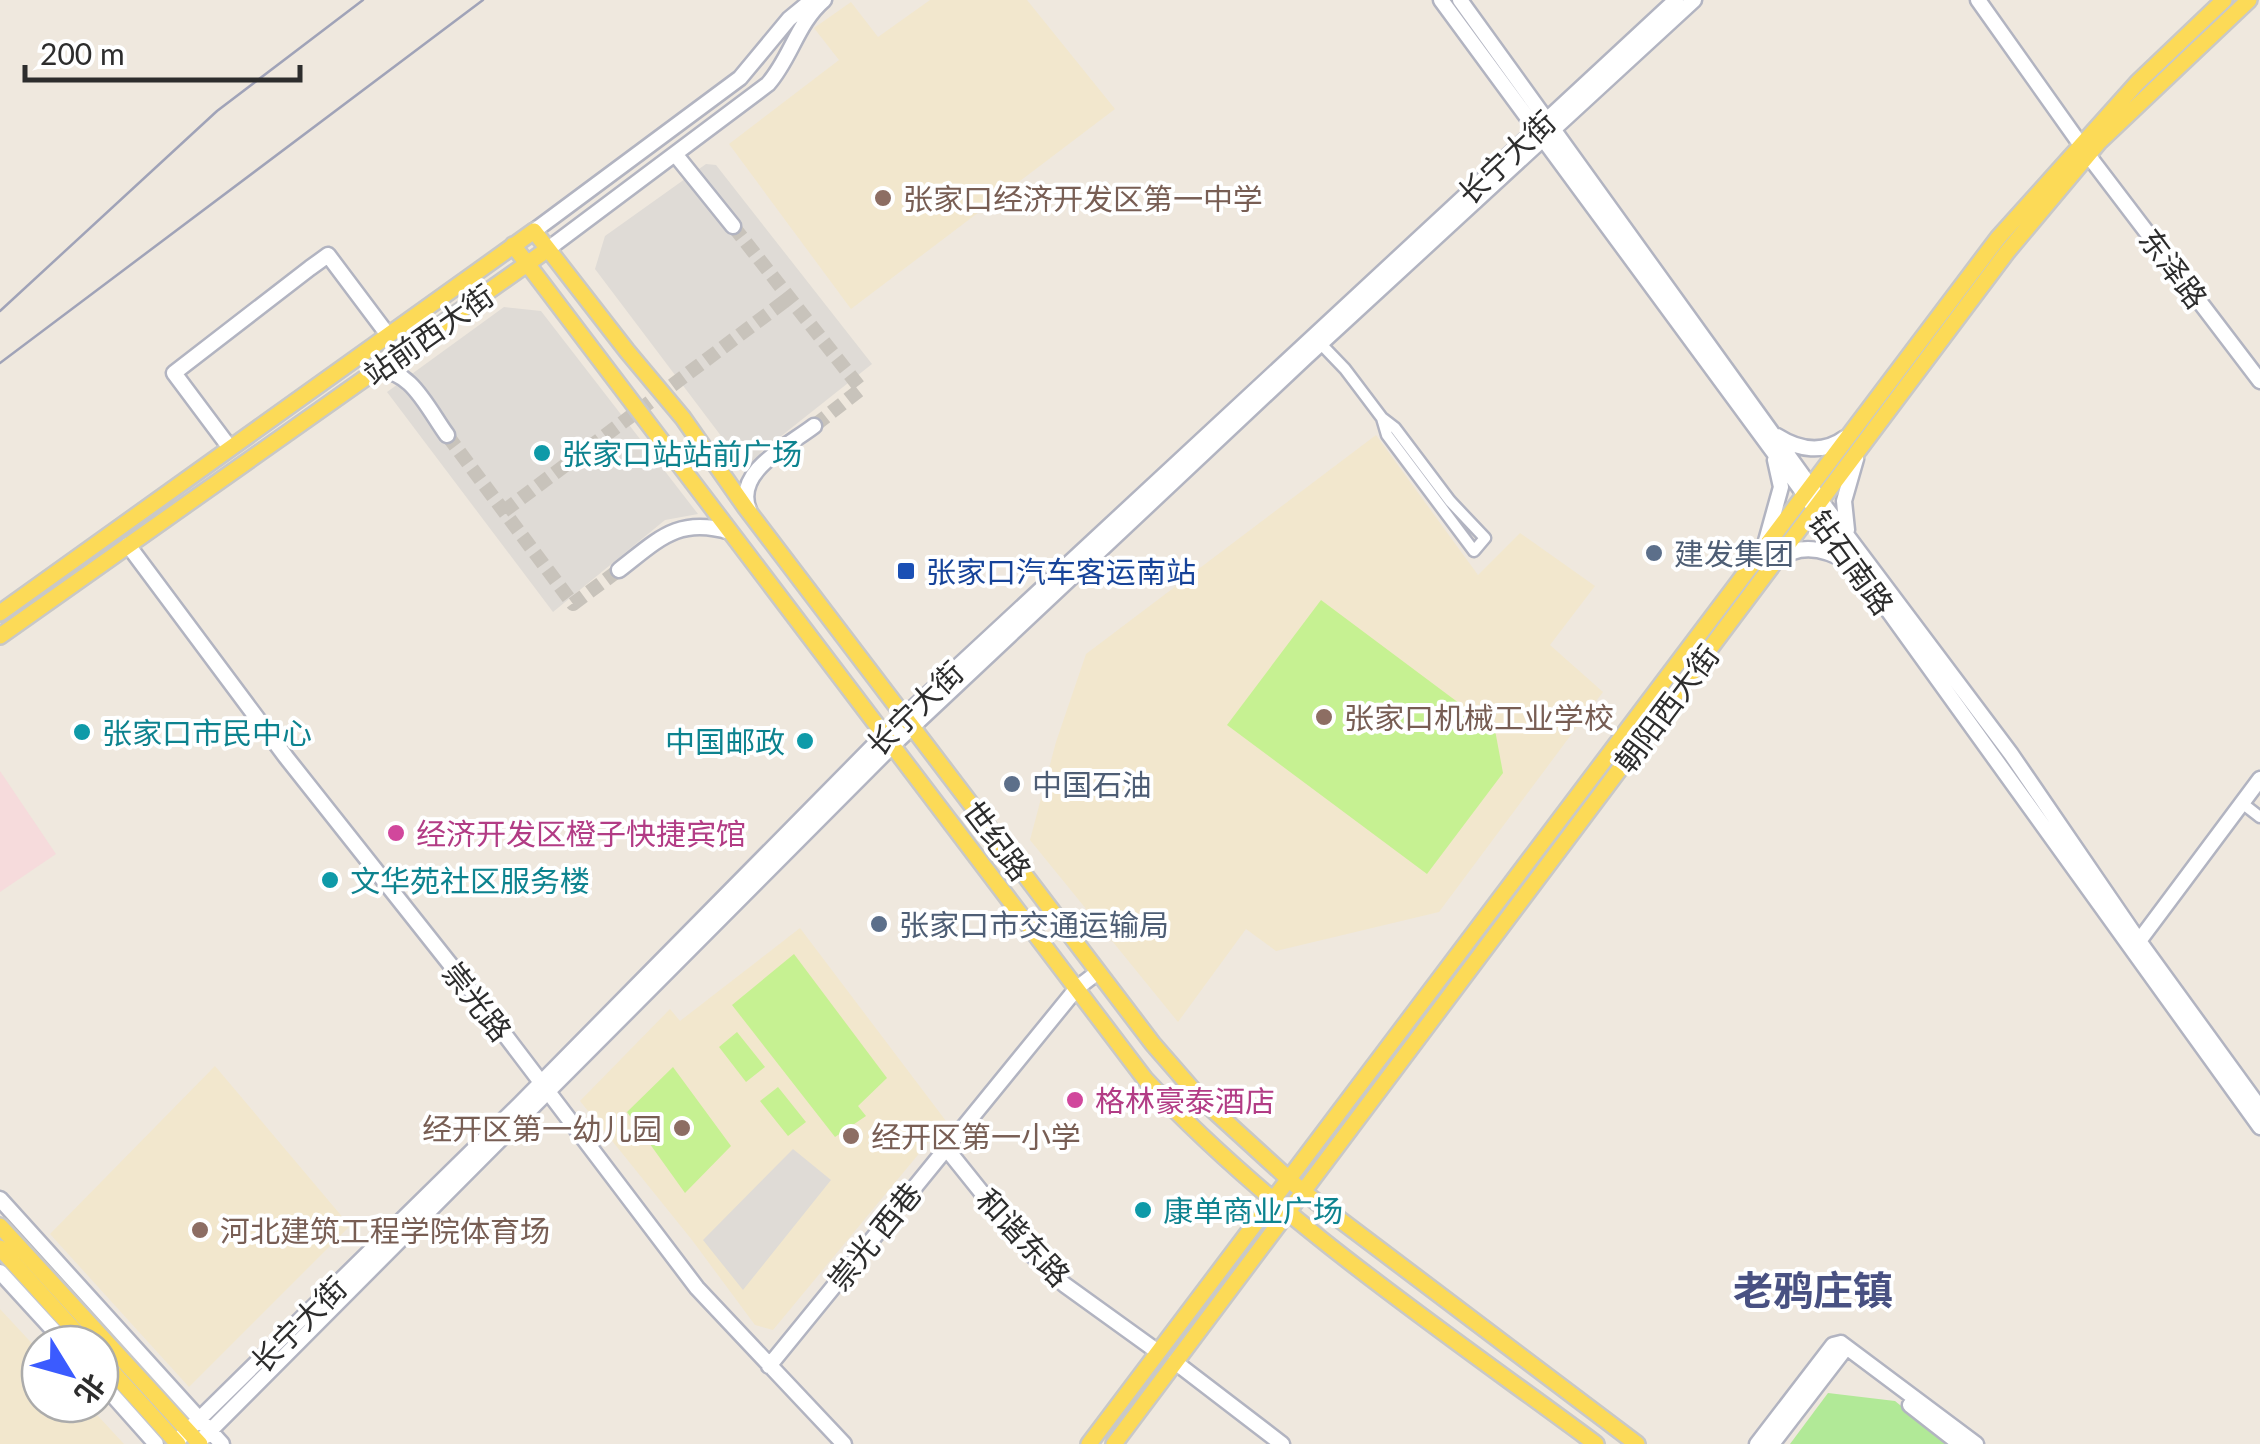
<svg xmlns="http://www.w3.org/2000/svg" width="2260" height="1444" font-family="Lato,'Noto Sans SC',sans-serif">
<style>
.education{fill:#f2e7cd}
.medical{fill:#f6dbdc}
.green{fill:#b1e997}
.pitch{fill:#c6f192}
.plaza{fill:#dfdbd6}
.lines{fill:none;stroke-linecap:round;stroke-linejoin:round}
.secondary-tunnel{stroke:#c8c3bb;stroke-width:14;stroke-dasharray:14 7;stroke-linecap:butt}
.street-casing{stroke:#b2b4c1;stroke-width:15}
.secondary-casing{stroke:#b2b4c1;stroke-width:19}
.primary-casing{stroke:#c8c8c8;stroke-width:20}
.street{stroke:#fff;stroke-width:10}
.secondary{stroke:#fff;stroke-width:14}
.primary{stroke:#fcda57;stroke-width:15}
.rail{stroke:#a0a3b8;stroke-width:2.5}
.education-dot{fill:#8d6e63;stroke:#fff;stroke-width:4}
.culture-dot{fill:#0f9aa8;stroke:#fff;stroke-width:4}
.service-dot{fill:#5c6f8a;stroke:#fff;stroke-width:4}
.transit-dot{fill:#1a4fb4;stroke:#fff;stroke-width:4}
.hotel-dot{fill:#d1479c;stroke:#fff;stroke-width:4}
.labels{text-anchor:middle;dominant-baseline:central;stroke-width:8;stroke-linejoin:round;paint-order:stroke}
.street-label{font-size:30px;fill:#2d2d2d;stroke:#fff}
.education-label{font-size:30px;fill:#785e54;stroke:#fff;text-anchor:start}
.culture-label{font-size:30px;fill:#0d838f;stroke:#fff;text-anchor:start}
.service-label{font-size:30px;fill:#4e5e75;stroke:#fff;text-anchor:start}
.transit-label{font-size:30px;fill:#164399;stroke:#fff;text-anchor:start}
.hotel-label{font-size:30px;fill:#b23c85;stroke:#fff;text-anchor:start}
.district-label{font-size:40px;font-weight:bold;fill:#495182;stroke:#fff}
</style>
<rect width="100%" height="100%" fill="#efe8de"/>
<path class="education" d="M930,0H1027L1115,109L851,309L729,144L839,60L814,28L851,2L878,37Z
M1376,435L1478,575L1520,533L1595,586L1550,645L1603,692L1439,912L1276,951L1246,929L1178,1022L1030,840L1056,742L1086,654Z
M800,928L946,1121L773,1330L755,1325L692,1240L580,1101L670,1009L680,1021Z
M215,1066L350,1226L189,1387L50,1234Z
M0,1309L40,1352V1404H87L124,1444H0Z"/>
<path class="medical" d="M0,771L56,854L0,892Z"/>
<path class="green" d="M1828,1393L1895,1401L1948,1444H1790Z"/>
<path class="pitch" d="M1321,600L1495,730L1503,773L1427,874L1227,725Z
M794,954L887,1078L858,1106L866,1116L835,1137L732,1005Z
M737,1032L765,1067L746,1082L719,1047Z
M673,1067L731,1146L685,1193L627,1112Z
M778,1087L806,1122L788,1136L760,1101Z"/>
<path class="plaza" d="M706,164L716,165L872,364L761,452L749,473L595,269L605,236Z
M504,307L541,311L698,514L665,520L553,612L387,392Z
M793,1149L831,1180L743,1290L703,1240Z"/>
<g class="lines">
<path class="secondary-tunnel" d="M733,226L861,389L814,426
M447,435L573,604L619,570
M504,511L789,298"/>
<defs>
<path id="street" d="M1321,344L1345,369L1382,418L1395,428L1450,501L1485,538L1474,551L1387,435L1382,418
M2242,803L2260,817"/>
<path id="secondary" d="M1441,0L1805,495L2260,1127
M1460,0L1821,501L2011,754L2139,941L2260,1108
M1978,0L2088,155L2260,381
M675,154L733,226
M534,231L740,78L789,19L812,0
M548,249L768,84C791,58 797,23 824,0
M375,372C409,364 429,411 447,435
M1777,436C1799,450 1823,454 1845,438
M230,448L174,373L310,268L328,255L388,335
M749,510C733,472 788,446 814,426
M1847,530L1844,501L1856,459
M1766,541L1781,487L1775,460
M128,545L286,757L480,1002L697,1288L844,1444
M1778,561C1800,541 1828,550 1850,563
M619,570C658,540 678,516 730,532
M2139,941L2260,779
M946,1148L1031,1254L1065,1285L1158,1352
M0,1199L222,1444
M0,1272L66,1344
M1841,1343L1976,1444
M1175,1362L1282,1444
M769,1366L1077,988L1098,972
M100,1381L156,1444
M1910,1405L1960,1444
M180,1438L520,1104L884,735L1676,0
M197,1444L892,746L1305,358L1694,0
M1757,1444L1833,1345L1841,1343
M1772,1444L1842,1353"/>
<path id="primary" d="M513,245L1145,1079C1277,1220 1441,1329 1596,1444
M0,613L534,231L627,351L683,418L746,508L1153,1044L1200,1098L1302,1191L1637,1444
M0,636L548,249
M0,1226L200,1444
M0,1248L87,1344
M100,1358L178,1444
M1089,1444L1998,238L2138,82L2224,0
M1114,1444L2007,252L2099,142L2249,0"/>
</defs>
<use href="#street" class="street-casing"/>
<use href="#secondary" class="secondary-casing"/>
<use href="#primary" class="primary-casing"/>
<use href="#street" class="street"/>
<use href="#secondary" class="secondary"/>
<use href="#primary" class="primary"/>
<path class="rail" d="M0,311L217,111L363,0
M0,363L483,0"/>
</g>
<g class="education-dot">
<circle cx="883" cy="198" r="10"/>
<circle cx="1324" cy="717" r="10"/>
<circle cx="682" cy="1128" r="10"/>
<circle cx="851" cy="1136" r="10"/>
<circle cx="200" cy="1230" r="10"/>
</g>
<g class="culture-dot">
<circle cx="542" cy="453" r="10"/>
<circle cx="82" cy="732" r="10"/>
<circle cx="805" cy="741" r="10"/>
<circle cx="330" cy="880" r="10"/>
<circle cx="1143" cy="1210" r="10"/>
</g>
<g class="service-dot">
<circle cx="1654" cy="553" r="10"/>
<circle cx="1012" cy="784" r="10"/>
<circle cx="879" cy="924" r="10"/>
</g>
<rect class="transit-dot" x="896" y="561" width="20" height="20" rx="5"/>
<g class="hotel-dot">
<circle cx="396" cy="833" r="10"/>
<circle cx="1075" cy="1100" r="10"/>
</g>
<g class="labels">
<g class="street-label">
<text transform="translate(1506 157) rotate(-43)">长宁大街</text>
<text transform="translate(2174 268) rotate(53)">东泽路</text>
<text transform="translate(428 334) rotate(-35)">站前西大街</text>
<text transform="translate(1852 562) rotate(54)">钻石南路</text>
<text transform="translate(914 708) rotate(-44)">长宁大街</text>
<text transform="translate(1666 708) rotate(-53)">朝阳西大街</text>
<text transform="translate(998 840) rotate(53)">世纪路</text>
<text transform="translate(478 1001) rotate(52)">崇光路</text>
<text transform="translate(874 1236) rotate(-51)">崇光 西巷</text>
<text transform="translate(1024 1237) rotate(47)">和谐东路</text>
<text transform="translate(298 1324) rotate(-45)">长宁大街</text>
</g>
<g class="education-label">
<text x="903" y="198">张家口经济开发区第一中学</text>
<text x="1344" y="717">张家口机械工业学校</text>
<text x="662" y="1128" text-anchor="end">经开区第一幼儿园</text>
<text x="871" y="1136">经开区第一小学</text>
<text x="220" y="1230">河北建筑工程学院体育场</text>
</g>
<g class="culture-label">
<text x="562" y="453">张家口站站前广场</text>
<text x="102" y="732">张家口市民中心</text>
<text x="785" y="741" text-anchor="end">中国邮政</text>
<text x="350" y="880">文华苑社区服务楼</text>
<text x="1163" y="1210">康单商业广场</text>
</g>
<g class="service-label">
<text x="1674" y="553">建发集团</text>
<text x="1032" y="784">中国石油</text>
<text x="899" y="924">张家口市交通运输局</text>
</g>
<g class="transit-label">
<text x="926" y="571">张家口汽车客运南站</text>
</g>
<g class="hotel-label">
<text x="416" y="833">经济开发区橙子快捷宾馆</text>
<text x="1095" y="1100">格林豪泰酒店</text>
</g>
<g class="district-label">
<text x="1813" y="1290">老鸦庄镇</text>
</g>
</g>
<g transform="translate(70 1374) rotate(127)"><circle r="48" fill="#ffffff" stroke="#ababab" stroke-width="2.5"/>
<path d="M0-8L18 38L0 25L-18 38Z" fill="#3b5bff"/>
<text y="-15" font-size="28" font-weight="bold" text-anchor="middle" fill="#2d2d2d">北</text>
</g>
<path d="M25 65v15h275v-15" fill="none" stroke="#2d2d2d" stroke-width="5"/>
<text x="40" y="65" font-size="30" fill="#2d2d2d" stroke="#ffffff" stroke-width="8" paint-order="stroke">200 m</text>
</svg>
